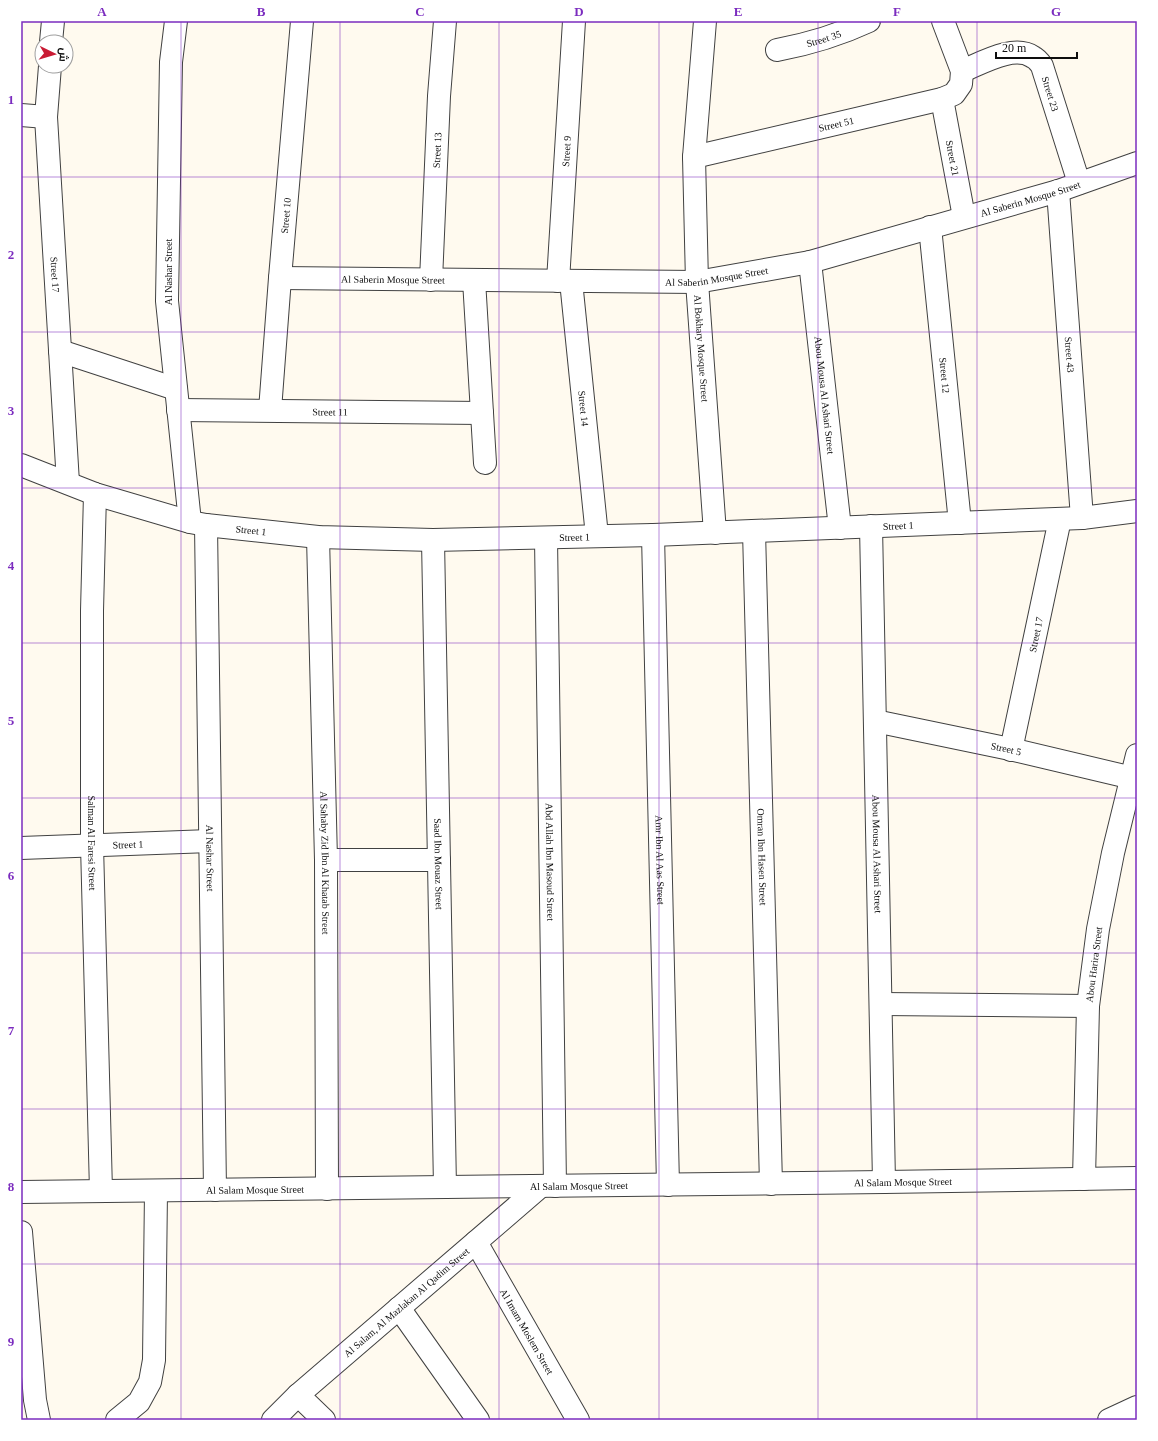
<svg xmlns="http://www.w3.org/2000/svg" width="1158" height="1441" font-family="'Times New Roman',Cairo,serif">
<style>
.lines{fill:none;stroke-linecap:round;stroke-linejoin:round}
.minor-casing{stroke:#414141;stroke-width:24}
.minor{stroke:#fff;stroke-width:22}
.grid{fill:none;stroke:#7b2cbf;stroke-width:1;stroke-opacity:0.55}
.labels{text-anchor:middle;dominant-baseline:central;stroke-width:4;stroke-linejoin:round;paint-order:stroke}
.street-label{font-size:10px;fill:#0e0e0e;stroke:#fff}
.neatline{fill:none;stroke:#7b2cbf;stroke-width:1.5}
.grid-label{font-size:13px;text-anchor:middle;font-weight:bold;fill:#7b2cbf}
</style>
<rect width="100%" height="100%" fill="#fffaef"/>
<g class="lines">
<defs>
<g id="minor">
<path d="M176,21L171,62L167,301L190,522"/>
<path id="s1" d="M705,21L694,157L697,282L715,533"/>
<path d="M51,42L53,21"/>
<path id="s2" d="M777,50C809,44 839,35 869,21"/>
<path id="s3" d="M50,66L46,117L68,483"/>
<path id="s4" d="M962,71C982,63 1014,44 1033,57C1037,59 1040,63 1042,66L1079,183"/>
<path id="s5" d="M942,99L964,217"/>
<path d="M21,115L46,117"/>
<path id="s6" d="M694,157L942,99L954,94L961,84L962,71L943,21"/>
<path id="s7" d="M1058,191L1082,518"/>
<path id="s8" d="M930,227L960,523"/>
<path id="s9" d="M810,262L840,528"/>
<path id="s10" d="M280,278L697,282L810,262L1058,191L1137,163"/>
<path id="s11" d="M431,280L439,96L445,21"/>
<path d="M474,280L485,463"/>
<path id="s12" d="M558,281L574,21"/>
<path id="s13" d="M571,281L597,536"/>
<path d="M60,351L176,389"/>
<path id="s14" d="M178,410L482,413"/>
<path id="s15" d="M270,410L280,278L302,21"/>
<path id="s16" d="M21,465L95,494L190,522L206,525L318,537L433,540L653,535L1082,518L1137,511"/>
<path id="s17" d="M95,494L92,611V845L101,1191"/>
<path id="s18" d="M206,525L215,1190"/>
<path id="s19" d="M871,526L884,1182"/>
<path id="s20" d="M754,531L771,1184"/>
<path id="s21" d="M653,535L668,1185"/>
<path id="s22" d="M318,537L326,860L327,1189"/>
<path id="s23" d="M546,538L555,1186"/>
<path id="s24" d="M433,540L445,1187"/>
<path id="s25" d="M875,721L1010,749L1137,779"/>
<path id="s26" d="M1011,750L1060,519"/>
<path id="s27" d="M21,848L210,841"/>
<path d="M326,860H439"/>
<path d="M881,1004L1088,1006"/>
<path id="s28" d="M1084,1179L1088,1006L1098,929L1113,853L1137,755"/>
<path id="s29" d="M21,1192L884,1182L1137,1178"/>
<path d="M21,1232L35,1400L39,1420"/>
<path id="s30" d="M476,1242L578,1420"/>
<path d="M399,1308L478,1420"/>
<path d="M298,1395L324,1420"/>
<path d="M117,1420L139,1402L150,1382L154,1360L156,1191"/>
<path id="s31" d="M273,1420L298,1395L541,1186"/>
<path d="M1109,1420L1137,1407"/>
</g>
</defs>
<use href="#minor" class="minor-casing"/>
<use href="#minor" class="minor"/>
</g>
<path class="grid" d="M181,21V1420M340,21V1420M499,21V1420M659,21V1420M818,21V1420M977,21V1420M21,177H1137M21,332H1137M21,488H1137M21,643H1137M21,798H1137M21,953H1137M21,1109H1137M21,1264H1137"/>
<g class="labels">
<g class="street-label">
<text stroke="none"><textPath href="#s2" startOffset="48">Street 35</textPath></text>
<text stroke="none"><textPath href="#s4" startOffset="117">Street 23</textPath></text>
<text stroke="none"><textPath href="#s6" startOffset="146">Street 51</textPath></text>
<text stroke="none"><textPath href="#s11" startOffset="130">Street 13</textPath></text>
<text stroke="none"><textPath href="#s12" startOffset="130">Street 9</textPath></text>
<text stroke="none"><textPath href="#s5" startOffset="60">Street 21</textPath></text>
<text stroke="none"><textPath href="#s10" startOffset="761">Al Saberin Mosque Street</textPath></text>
<text stroke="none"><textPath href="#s15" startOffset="195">Street 10</textPath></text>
<text transform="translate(168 272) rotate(-90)">Al Nashar Street</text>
<text stroke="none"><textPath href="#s3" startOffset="209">Street 17</textPath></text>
<text stroke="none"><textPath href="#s10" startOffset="437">Al Saberin Mosque Street</textPath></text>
<text stroke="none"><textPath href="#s10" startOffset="113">Al Saberin Mosque Street</textPath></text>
<text stroke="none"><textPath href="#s1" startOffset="328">Al Bokhary Mosque Street</textPath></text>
<text stroke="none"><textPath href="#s7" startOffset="164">Street 43</textPath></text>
<text stroke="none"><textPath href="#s8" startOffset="149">Street 12</textPath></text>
<text stroke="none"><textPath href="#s9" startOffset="134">Abou Mousa Al Ashari Street</textPath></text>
<text stroke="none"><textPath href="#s13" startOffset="128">Street 14</textPath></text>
<text stroke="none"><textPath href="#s14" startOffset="152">Street 11</textPath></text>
<text stroke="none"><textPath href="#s16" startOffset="888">Street 1</textPath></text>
<text stroke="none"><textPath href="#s16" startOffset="240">Street 1</textPath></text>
<text stroke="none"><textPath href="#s16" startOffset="564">Street 1</textPath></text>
<text stroke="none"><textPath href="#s26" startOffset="118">Street 17</textPath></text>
<text stroke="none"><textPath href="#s25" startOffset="134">Street 5</textPath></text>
<text stroke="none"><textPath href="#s17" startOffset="349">Salman Al Faresi Street</textPath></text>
<text stroke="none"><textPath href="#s27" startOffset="107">Street 1</textPath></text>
<text stroke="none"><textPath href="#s19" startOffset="328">Abou Mousa Al Ashari Street</textPath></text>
<text stroke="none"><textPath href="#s20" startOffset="326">Omran Ibn Hasen Street</textPath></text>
<text stroke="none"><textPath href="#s18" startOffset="333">Al Nashar Street</textPath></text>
<text stroke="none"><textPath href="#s21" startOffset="325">Amr Ibn Al Aas Street</textPath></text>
<text stroke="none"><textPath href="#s23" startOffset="324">Abd Allah Ibn Masoud Street</textPath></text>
<text stroke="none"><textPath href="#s22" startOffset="326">Al Sahaby Zid Ibn Al Khatab Street</textPath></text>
<text stroke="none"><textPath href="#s24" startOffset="324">Saad Ibn Mouaz Street</textPath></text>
<text stroke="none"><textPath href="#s28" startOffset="215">Abou Harira Street</textPath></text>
<text stroke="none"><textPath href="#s29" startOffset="882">Al Salam Mosque Street</textPath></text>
<text stroke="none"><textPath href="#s29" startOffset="558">Al Salam Mosque Street</textPath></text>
<text stroke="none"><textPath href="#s29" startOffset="234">Al Salam Mosque Street</textPath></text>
<text stroke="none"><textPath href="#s31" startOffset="178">Al Salam, Al Mazlakan Al Qadim Street</textPath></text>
<text stroke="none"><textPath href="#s30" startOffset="103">Al Imam Moslem Street</textPath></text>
</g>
</g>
<rect width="1158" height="1441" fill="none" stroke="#ffffff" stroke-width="44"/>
<g transform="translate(54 54) rotate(95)"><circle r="19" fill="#ffffff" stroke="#9f9f9f"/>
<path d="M0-3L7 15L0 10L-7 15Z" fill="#c91b34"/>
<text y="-6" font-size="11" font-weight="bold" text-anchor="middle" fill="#0e0e0e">ش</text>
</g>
<path d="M996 52v6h81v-6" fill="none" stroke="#0e0e0e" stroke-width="2"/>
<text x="1002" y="52" font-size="12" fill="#0e0e0e" stroke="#ffffff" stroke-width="3" paint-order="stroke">20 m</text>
<rect x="22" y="22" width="1114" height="1397" class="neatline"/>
<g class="grid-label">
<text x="102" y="16">A</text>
<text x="261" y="16">B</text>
<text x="420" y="16">C</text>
<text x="579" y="16">D</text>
<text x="738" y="16">E</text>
<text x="897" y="16">F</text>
<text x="1056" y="16">G</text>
<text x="11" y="104">1</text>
<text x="11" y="259">2</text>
<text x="11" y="415">3</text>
<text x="11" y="570">4</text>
<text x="11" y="725">5</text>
<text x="11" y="880">6</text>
<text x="11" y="1035">7</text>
<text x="11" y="1191">8</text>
<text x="11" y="1346">9</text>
</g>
</svg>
